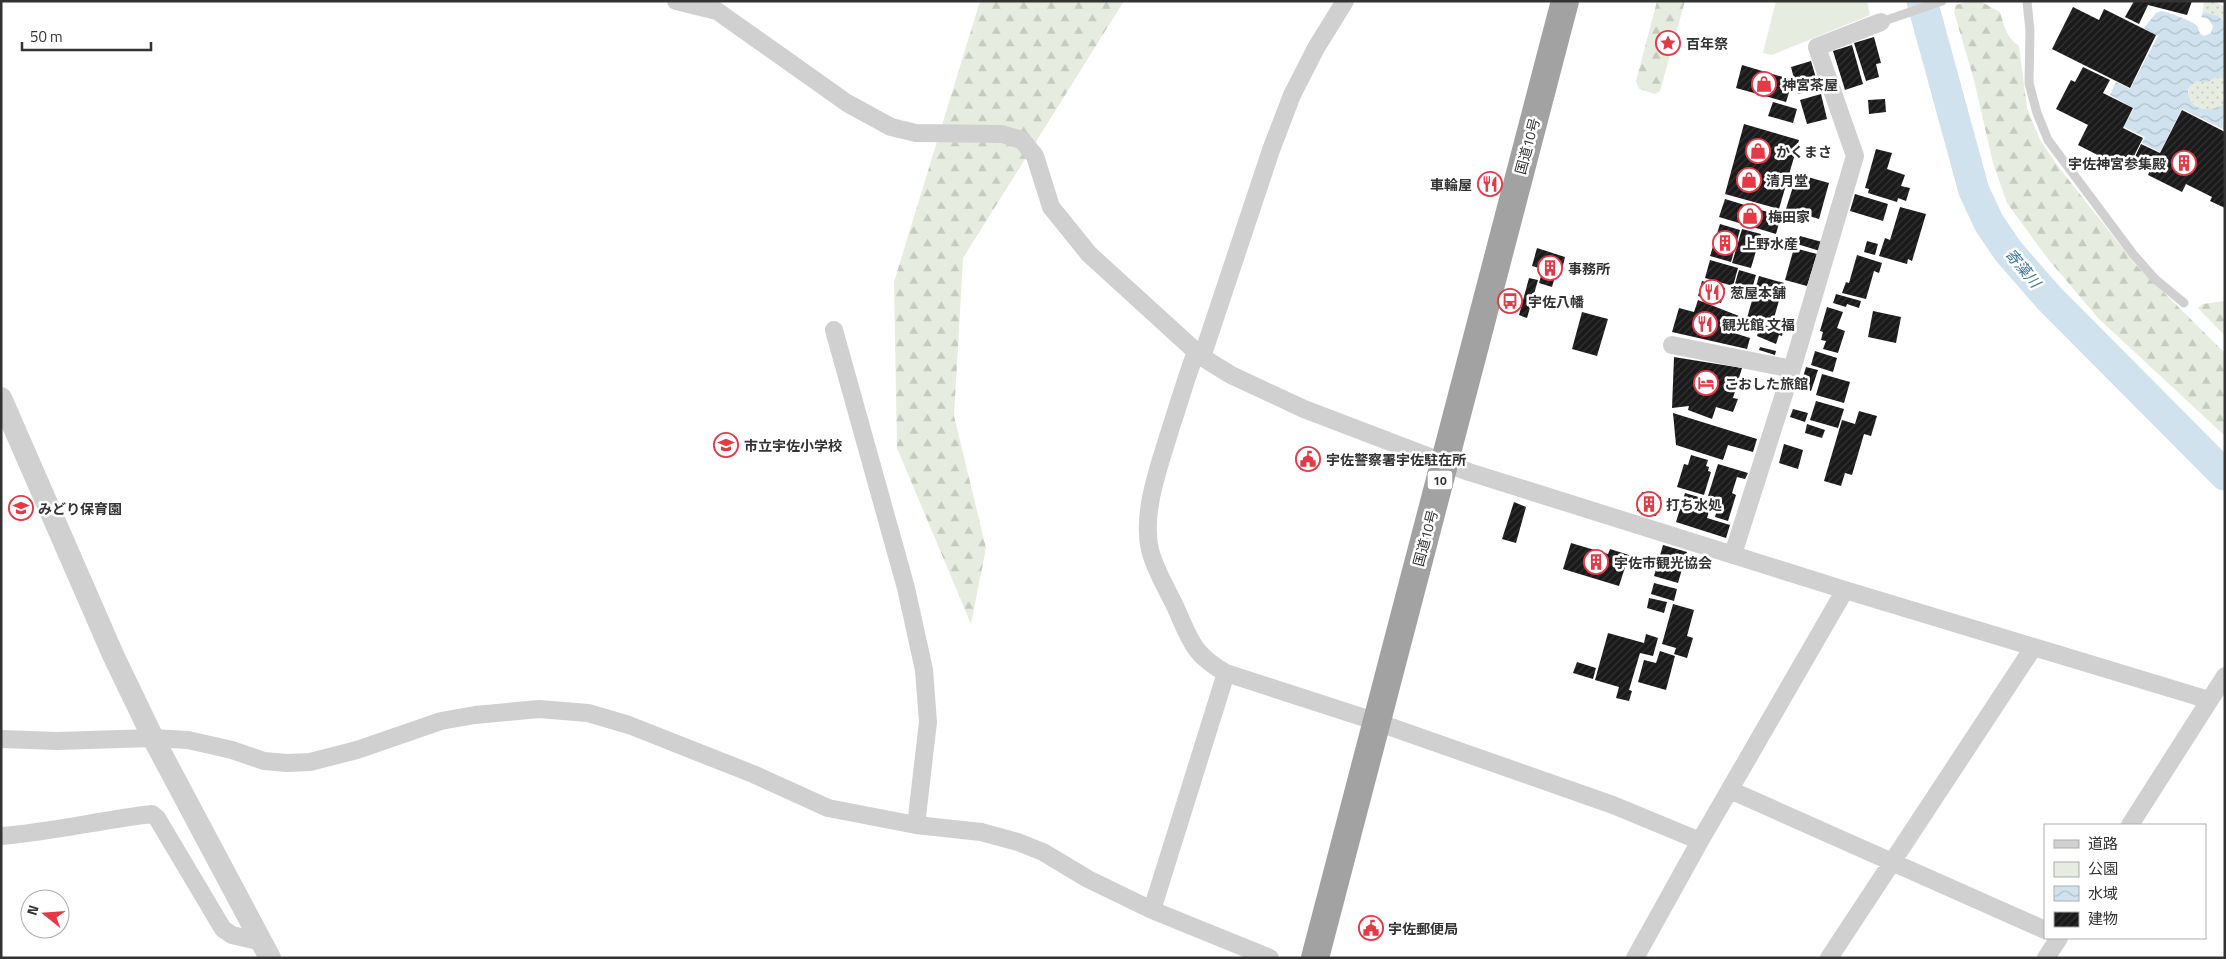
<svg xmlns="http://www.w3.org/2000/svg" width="2226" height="959" font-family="'Titillium Web','Noto Sans JP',sans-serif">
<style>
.green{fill:#e6ecdf}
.forest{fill:url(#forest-firs)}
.garden{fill:url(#garden-dots)}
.water{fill:url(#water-waves)}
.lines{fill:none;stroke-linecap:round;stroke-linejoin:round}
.river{stroke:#cfe2ee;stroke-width:31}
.building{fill:url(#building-hatch)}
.service{stroke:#d0d0d0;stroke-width:9}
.minor{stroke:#d0d0d0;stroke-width:18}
.tertiary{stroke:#d0d0d0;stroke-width:22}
.trunk{stroke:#a2a2a2;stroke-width:28}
.labels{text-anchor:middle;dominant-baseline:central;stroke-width:5;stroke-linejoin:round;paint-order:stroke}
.shield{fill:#fff;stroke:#707070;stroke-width:1}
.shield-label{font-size:12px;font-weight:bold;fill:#333}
.poi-label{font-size:14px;font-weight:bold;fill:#333;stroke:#fff;text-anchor:start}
.street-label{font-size:14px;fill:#333;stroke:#fff}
.water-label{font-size:15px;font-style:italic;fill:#3f7597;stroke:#fff}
</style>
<defs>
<pattern id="forest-firs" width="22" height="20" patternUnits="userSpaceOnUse" patternTransform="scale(1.25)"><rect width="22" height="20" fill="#e6ecdf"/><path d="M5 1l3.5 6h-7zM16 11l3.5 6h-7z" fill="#c6cbc0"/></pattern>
<pattern id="garden-dots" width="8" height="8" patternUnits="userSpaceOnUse" patternTransform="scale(1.25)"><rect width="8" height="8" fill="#e6ecdf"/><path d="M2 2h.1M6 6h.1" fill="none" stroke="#c6cbc0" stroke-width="1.8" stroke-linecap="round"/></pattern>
<pattern id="water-waves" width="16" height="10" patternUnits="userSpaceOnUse" patternTransform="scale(1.25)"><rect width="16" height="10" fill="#cfe2ee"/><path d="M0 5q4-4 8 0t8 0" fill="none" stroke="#b2c2cd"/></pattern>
<pattern id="building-hatch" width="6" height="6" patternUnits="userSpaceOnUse" patternTransform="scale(1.25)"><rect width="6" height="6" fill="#1a1a1a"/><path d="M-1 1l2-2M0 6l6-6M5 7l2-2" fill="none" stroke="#333"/></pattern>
</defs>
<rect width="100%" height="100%" fill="#fff"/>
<path class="green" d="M1776,1H1867L1870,15L1772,55L1763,53Z"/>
<path class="forest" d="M980,1H1124L963,258L954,416L986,548L971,624L897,448L894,282Z
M1657,1H1685L1660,91L1655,94L1639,89L1636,81Z
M1969,1H1980L2000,12C2004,26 2006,37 2019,46L2027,108L2040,140L2057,165L2135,264L2225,353V436L2099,319L2048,259L2007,203L1993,163L1974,80L1954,12L1956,5Z
M2225,301V336L2198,308L2203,304Z"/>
<path class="garden" d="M2204,1H2214L2225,7V22L2220,17L2203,12Z
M2217,77L2225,79V104C2212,113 2196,111 2188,96L2189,87L2197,81H2210Z"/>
<path class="water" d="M2161,11C2168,12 2193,21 2197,26C2200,31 2198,33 2204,36L2211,33L2213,26L2208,19L2201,17L2203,12L2218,16L2225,22V79L2217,77L2208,82L2197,81L2189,87L2188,92C2190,111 2212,113 2225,104V130L2182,109L2160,152L2142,143L2145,137L2124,127L2134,108L2110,95L2116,82L2130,89L2158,36L2144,28L2156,13Z"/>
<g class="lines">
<path class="river" d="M1922,1L1974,191L1989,223L2008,251L2049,298L2225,475"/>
</g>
<path class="building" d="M2134,1H2192L2187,15L2148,5L2139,24L2125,17Z
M2073,7L2099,20L2104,9L2156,35L2130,88L2052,49Z
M1874,37L1881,63L1876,64L1879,77L1866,81L1854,43Z
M1852,45L1863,84L1845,90L1833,51Z
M1811,61L1819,88L1798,94L1791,67Z
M1742,65L1793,80L1786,102L1736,88Z
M2083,67L2110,80L2103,93L2133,108L2123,128L2143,138L2127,170L2078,145L2088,125L2056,109L2071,80L2075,82Z
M1821,94L1827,119L1807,124L1800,100Z
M1885,99L1886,112L1869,114L1868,100Z
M1773,102L1797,109L1793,123L1768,116Z
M2182,110L2225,132V208L2210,201L2212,197L2186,184L2182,192L2148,175L2151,168L2134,159L2141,144L2160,153Z
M1744,124L1799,140L1779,209L1725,194Z
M1876,149L1892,153L1887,169L1905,175L1901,186L1910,188L1906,201L1898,198L1897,202L1868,193L1869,189L1865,188Z
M1797,174L1829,183L1819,219L1786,209Z
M1855,194L1888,204L1883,221L1850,211Z
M1725,199L1781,216L1776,234L1719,217Z
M1900,207L1926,214L1912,261L1908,259L1907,264L1879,256L1885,238L1890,240Z
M1720,224L1740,230L1731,262L1710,256Z
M1742,229L1761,234L1751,268L1732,263Z
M1800,236L1822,242L1820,251L1797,244Z
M1867,241L1878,244L1875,255L1864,252Z
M1537,248L1565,257L1561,274L1556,273L1552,287L1539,283L1543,269L1532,266Z
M1794,248L1817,254L1807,286L1785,280Z
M1857,255L1882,263L1879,273L1874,271L1866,299L1842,293L1846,282L1849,283Z
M1710,260L1738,268L1733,286L1705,278Z
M1739,270L1756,275L1751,292L1734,287Z
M1759,276L1784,283L1772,325L1747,318Z
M1529,278L1538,280L1527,318L1519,315Z
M1702,281L1725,288L1721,303L1698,296Z
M1836,294L1861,301L1859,308L1847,304L1846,307L1833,303Z
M1698,300L1739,316L1734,333L1750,338L1747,349L1672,332L1679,308L1694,312Z
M1827,307L1843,312L1837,328L1845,331L1838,353L1823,349L1826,341L1821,340L1823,332L1820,331Z
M1873,311L1901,317L1896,343L1868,337Z
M1582,312L1608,319L1597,356L1572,349Z
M1760,324L1776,328L1777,326L1784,328L1782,336L1779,335L1776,344L1757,336Z
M1760,347L1776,351L1775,355L1759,350Z
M1815,351L1837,358L1833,372L1811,365Z
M1674,357L1742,368L1733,398L1738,399L1733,412L1716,407L1712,419L1688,410L1689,406L1672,408Z
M1806,367L1818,370L1811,391L1800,387Z
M1822,374L1850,382L1844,403L1816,395Z
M1816,401L1844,409L1838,428L1810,420Z
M1793,409L1808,413L1805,422L1790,417Z
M1859,411L1877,416L1871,436L1864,434L1852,475L1845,473L1841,486L1824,481L1842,420L1855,424Z
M1673,413L1757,439L1753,452L1728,445L1723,460L1676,445Z
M1807,424L1825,430L1822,438L1805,433Z
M1784,444L1803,450L1798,469L1779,463Z
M1691,455L1708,460L1706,466L1709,467L1708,471L1711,472L1704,495L1677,487L1684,464L1688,465Z
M1718,464L1748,473L1745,479L1737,477L1732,493L1736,495L1728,521L1715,517L1720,500L1708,496Z
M1642,492L1661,497L1656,516L1637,511Z
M1685,493L1712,501L1707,518L1730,525L1726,538L1676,522Z
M1514,502L1526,507L1516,543L1502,539Z
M1571,543L1608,554L1610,549L1629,555L1619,586L1563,569Z
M1663,545L1687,552L1678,583L1654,576Z
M1642,556L1652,558L1649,568L1639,565Z
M1654,583L1677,589L1674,601L1651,594Z
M1649,598L1667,602L1664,613L1647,608Z
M1673,604L1694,610L1687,636L1693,638L1687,658L1674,654L1676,648L1662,644Z
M1608,633L1644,643L1646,634L1658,638L1653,656L1640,653L1629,690L1632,691L1629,701L1616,698L1619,687L1595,680Z
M1660,651L1675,656L1666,690L1638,682L1644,660L1656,663Z
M1577,662L1596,668L1593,679L1573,673Z"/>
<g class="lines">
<path class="service" d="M2027,1L2030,31L2029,83L2037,113L2048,140L2133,254L2155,279L2184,303
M1881,22L1942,1"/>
<path class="minor" d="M676,1L717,11L847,103L891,127L916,133L1002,134L1022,140L1035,156L1051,207L1089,254L1202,357L1231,375L1304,409L1469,472L1845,590L2209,700
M834,330L906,588L924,670L928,722L916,825
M1672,345L1792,369
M1196,352C1187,375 1180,400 1172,424C1161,461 1141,511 1150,550C1155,570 1166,587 1175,606C1190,639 1192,654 1226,673L1368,719L1613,805L1700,841
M1202,357L1271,150L1292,95L1316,48L1345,1
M1733,554L1792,369L1855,156L1817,47L1881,22
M1,739L57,741L153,738L188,740L232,750L264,761L287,763L310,762L357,750L441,721L475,715L539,709L588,713L629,725L753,774L828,808L916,825L981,832L1018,842L1043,852L1088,879L1152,910L1270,958
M1730,790L2045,930
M2130,825L2225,676
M1,836C52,832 101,820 152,814L157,818L223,929L232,935L262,942
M1152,910L1226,673
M1635,958L1700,841L1845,590
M1829,958L2033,648
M2046,958L2059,938"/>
<path class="tertiary" d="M1,398L114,657L153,738L270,958"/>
<path class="trunk" d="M1315,958L1565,1"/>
</g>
<defs>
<symbol id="sight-ring" viewBox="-11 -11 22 22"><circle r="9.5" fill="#fff" stroke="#e63946" stroke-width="1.5"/><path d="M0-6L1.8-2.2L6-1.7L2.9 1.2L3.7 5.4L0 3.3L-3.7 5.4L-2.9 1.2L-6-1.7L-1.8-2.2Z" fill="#e63946"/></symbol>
<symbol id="shop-ring" viewBox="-11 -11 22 22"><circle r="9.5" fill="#fff" stroke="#e63946" stroke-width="1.5"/><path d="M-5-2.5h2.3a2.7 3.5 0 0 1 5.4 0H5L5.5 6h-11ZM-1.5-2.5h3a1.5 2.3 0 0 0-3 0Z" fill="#e63946"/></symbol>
<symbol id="building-ring" viewBox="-11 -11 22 22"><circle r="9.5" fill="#fff" stroke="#e63946" stroke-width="1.5"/><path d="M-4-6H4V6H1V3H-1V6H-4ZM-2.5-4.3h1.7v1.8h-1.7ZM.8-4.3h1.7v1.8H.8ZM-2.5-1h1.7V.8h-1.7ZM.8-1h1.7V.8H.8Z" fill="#e63946"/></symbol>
<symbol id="restaurant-ring" viewBox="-11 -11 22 22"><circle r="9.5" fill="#fff" stroke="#e63946" stroke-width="1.5"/><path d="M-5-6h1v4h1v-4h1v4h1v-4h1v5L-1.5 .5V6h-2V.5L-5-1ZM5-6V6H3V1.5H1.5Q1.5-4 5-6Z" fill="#e63946"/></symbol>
<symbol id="bus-ring" viewBox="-11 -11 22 22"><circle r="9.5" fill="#fff" stroke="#e63946" stroke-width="1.5"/><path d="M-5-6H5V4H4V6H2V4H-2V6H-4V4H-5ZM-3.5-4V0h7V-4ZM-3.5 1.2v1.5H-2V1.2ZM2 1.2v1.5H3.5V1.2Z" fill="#e63946"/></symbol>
<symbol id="hotel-ring" viewBox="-11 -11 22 22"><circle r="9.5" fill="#fff" stroke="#e63946" stroke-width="1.5"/><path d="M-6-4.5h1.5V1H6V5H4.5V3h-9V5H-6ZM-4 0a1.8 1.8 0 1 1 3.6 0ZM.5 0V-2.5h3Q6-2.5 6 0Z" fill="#e63946"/></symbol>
<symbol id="school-ring" viewBox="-11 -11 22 22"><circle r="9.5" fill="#fff" stroke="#e63946" stroke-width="1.5"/><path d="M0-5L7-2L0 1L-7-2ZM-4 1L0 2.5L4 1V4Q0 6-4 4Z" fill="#e63946"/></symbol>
<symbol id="civic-ring" viewBox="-11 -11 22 22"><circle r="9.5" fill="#fff" stroke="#e63946" stroke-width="1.5"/><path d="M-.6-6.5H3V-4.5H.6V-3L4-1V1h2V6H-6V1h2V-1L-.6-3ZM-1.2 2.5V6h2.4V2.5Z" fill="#e63946"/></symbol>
</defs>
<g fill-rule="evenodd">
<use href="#sight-ring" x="1654" y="29" width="28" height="28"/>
<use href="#shop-ring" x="1750" y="70" width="28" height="28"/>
<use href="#shop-ring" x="1744" y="137" width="28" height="28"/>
<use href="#building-ring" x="2170" y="149" width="28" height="28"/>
<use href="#shop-ring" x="1735" y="166" width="28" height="28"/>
<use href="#restaurant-ring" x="1476" y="170" width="28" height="28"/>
<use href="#shop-ring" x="1736" y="202" width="28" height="28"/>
<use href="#building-ring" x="1711" y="229" width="28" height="28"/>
<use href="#building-ring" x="1536" y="254" width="28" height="28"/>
<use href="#restaurant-ring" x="1698" y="278" width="28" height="28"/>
<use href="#bus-ring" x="1496" y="287" width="28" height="28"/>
<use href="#restaurant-ring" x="1691" y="310" width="28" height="28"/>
<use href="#hotel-ring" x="1692" y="369" width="28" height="28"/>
<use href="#school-ring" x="712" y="431" width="28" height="28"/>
<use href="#civic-ring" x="1294" y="445" width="28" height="28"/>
<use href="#building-ring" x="1635" y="490" width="28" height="28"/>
<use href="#school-ring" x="7" y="494" width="28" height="28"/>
<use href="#building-ring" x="1582" y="548" width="28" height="28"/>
<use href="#civic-ring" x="1357" y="914" width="28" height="28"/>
</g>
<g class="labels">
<rect class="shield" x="1427.5" y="470.5" width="25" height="19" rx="4"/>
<g class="shield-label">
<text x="1440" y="480">10</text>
</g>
<g class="poi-label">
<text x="1686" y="43">百年祭</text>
<text x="1782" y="84">神宮茶屋</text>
<text x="1776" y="151">かくまさ</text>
<text x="2166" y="163" text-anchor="end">宇佐神宮参集殿</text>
<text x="1766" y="180">清月堂</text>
<text x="1472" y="184" text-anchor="end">車輪屋</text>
<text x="1768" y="216">梅田家</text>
<text x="1742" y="243">上野水産</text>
<text x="1568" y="268">事務所</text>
<text x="1730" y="292">葱屋本舗</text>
<text x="1528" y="301">宇佐八幡</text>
<text x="1722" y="324">観光館 文福</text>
<text x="1724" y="383">こおした旅館</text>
<text x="744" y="445">市立宇佐小学校</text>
<text x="1326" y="459">宇佐警察署宇佐駐在所</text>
<text x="1666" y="504">打ち水処</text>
<text x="38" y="508">みどり保育園</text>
<text x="1614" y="562">宇佐市観光協会</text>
<text x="1388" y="928">宇佐郵便局</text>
</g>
<g class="street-label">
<text transform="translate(1527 146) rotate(-75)">国道10号</text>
<text transform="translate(1425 538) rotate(-75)">国道10号</text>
</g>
<g class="water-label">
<text transform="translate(2023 268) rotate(50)">寄藻川</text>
</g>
</g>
<rect width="2226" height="959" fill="none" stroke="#333333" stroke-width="5"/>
<rect x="2044" y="824" width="162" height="115" fill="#ffffff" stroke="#adadad"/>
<rect x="2054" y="840" width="25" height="8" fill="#d0d0d0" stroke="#adadad"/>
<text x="2088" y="849" font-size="15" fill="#333333">道路</text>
<rect x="2054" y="862" width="25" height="15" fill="#e6ecdf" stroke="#adadad"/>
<text x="2088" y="874" font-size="15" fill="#333333">公園</text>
<rect x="2054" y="886" width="25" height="15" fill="url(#water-waves)" stroke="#adadad"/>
<text x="2088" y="899" font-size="15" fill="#333333">水域</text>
<rect x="2054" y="912" width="25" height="15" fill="url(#building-hatch)" stroke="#adadad"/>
<text x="2088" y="924" font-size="15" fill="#333333">建物</text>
<g transform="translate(45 914) rotate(287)"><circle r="24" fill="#ffffff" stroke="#adadad"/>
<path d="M0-4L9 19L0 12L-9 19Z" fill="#e63946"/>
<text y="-8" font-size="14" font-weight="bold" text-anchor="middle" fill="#333333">N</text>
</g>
<path d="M22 42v8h129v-8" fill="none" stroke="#333333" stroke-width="2.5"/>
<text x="30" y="42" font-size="15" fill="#333333" stroke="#ffffff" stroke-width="4" paint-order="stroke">50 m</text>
</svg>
